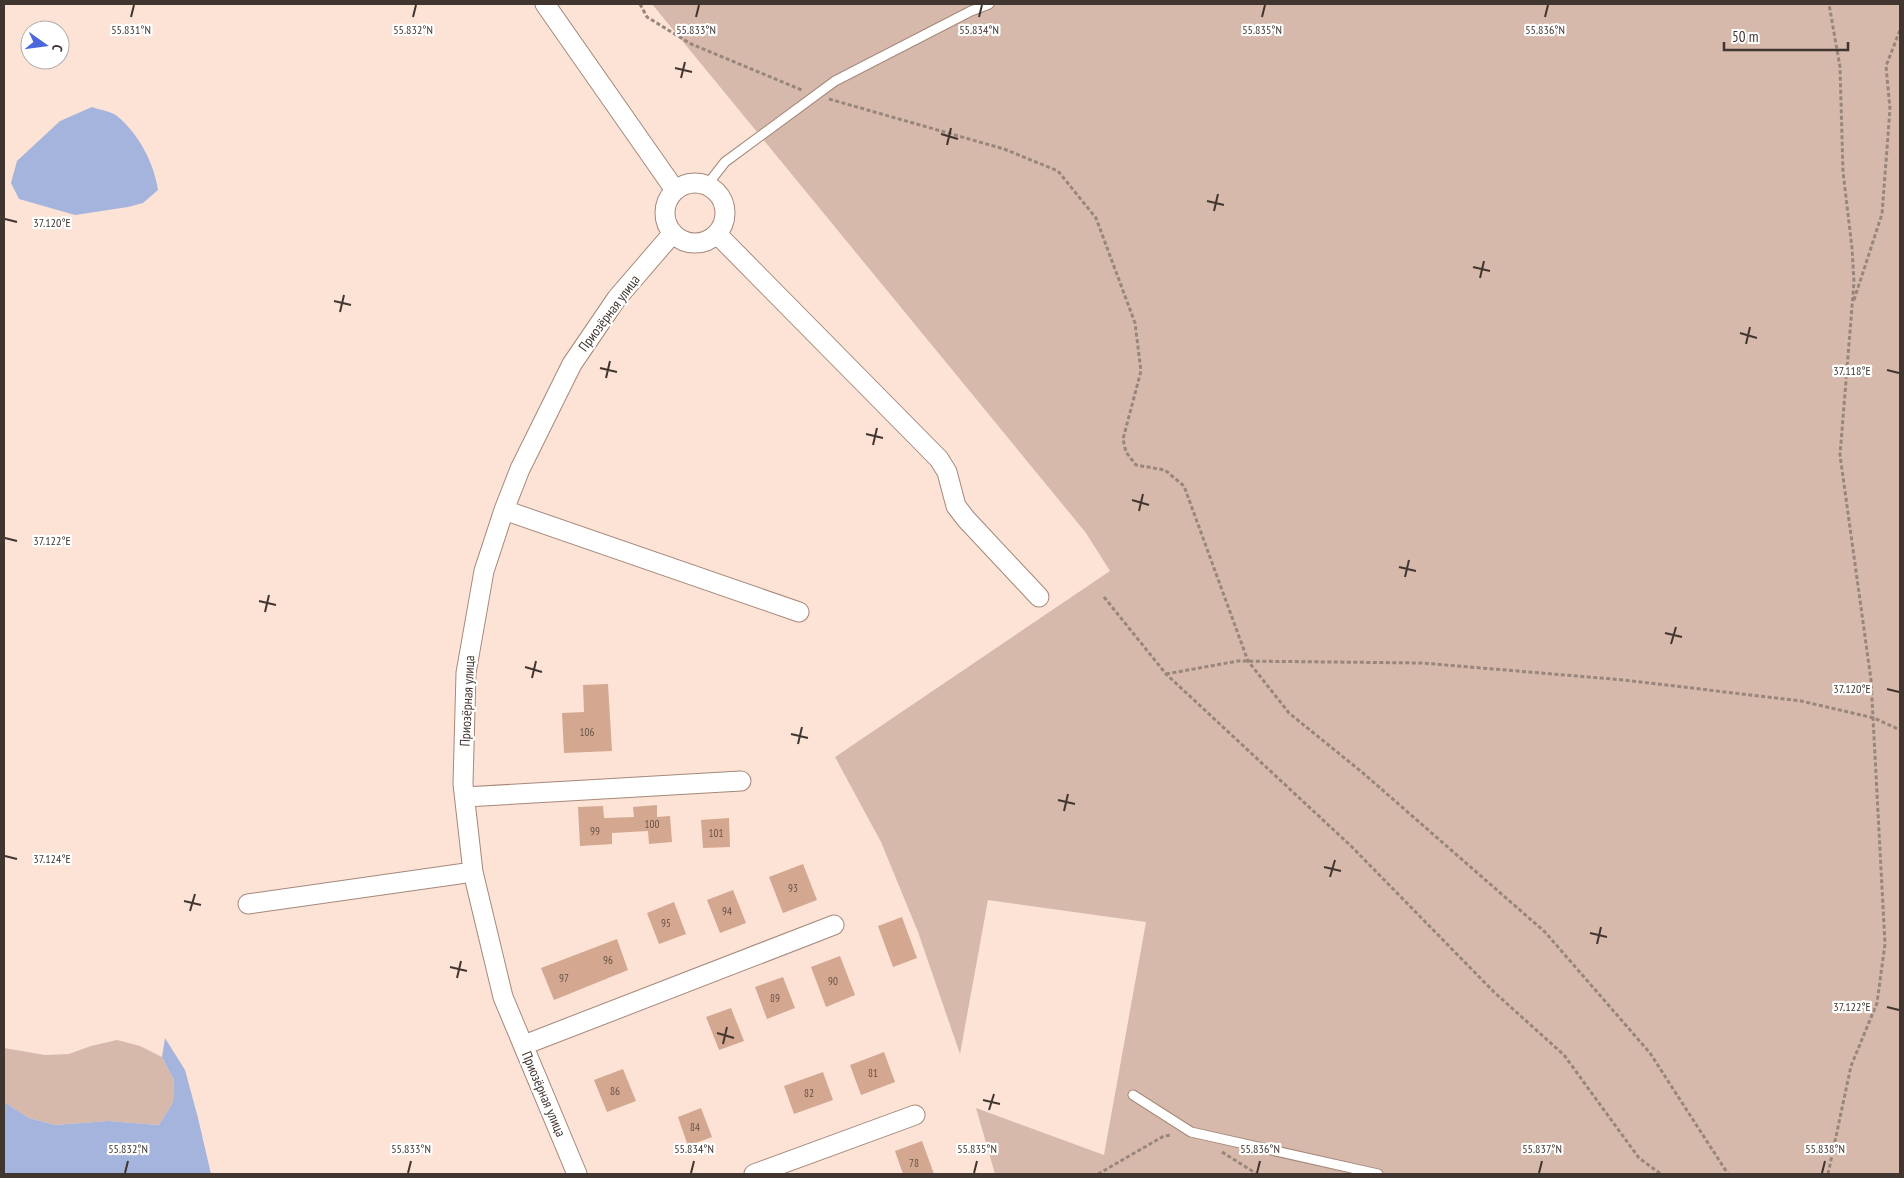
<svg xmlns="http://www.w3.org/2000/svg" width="1904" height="1178" font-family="'PT Sans Narrow',sans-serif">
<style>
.green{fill:#d6b9ab}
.water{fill:#a5b4dc}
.building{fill:#d3a790}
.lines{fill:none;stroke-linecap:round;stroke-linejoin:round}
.service-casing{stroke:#a58879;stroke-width:11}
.minor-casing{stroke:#a58879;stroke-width:21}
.path{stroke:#98867d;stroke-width:3;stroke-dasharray:4 2.5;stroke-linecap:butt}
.service{stroke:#fff;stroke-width:9}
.minor{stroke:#fff;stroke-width:19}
.ticks{fill:none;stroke:#41352f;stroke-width:2}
.labels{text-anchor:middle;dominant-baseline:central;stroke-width:4.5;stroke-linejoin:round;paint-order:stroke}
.number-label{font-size:11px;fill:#665247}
.street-label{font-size:14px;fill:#41352f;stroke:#fff}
.ticks-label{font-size:12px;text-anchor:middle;fill:#41352f;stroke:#fff;stroke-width:4.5;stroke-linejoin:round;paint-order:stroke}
</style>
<rect width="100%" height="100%" fill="#fce3d6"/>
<path class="green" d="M652,4H1900V1174H995L976,1108L1104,1155L1146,922L988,900L960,1054L918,932L881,842L835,757L1110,571L1086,533Z
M117,1040L140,1046L162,1057L174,1080L173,1102L159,1125L108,1121L55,1125L29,1118L4,1102V1048L45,1055L69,1054L91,1046Z"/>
<path class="water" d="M92,107C99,110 111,111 117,116C139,134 154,163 158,190L143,203L128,207L75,215L19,199L11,183L17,161L60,121Z
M165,1038L185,1070L198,1118L211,1174H4V1102L29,1118L55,1125L108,1121L159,1125L173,1102L174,1080L162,1057Z"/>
<path class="building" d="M608,684L612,751L564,753L562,713L584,712L583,685Z
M657,805V817L670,816L672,842L649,844L648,831L612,833V844L580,846L578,807L603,806L604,818L634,817L633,807Z
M729,818L730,847L703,848L701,820Z
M803,864L817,900L783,913L769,877Z
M733,890L746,923L720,933L707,900Z
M674,902L686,934L659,944L647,913Z
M902,917L917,958L893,967L878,926Z
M617,939L628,970L554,1000L541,968Z
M840,956L855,995L826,1007L811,967Z
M783,977L795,1008L767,1019L755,987Z
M731,1008L744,1041L719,1050L706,1017Z
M884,1052L895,1082L861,1095L850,1065Z
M623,1069L636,1101L607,1112L594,1080Z
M823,1072L833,1100L794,1114L784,1086Z
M701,1108L712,1137L688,1146L678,1117Z
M922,1141L934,1174H903L895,1151Z"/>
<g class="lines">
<defs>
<path id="service" d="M707,185L725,162L835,81L971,11L989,4
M1133,1095L1191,1132L1378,1174"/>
<path id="minor" d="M545,4L675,190
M665 213a30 30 0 1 1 60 0a30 30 0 1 1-60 0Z
M717,234L939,459L947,472L956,506L966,519L1039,597
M504,510L799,612
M465,797L741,781
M248,904L473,872
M524,1045L834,925
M577,1174L503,997L473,872L463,784L466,673L484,571L504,510L520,469L572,364L617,298L673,233
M754,1174L915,1115"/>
</defs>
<use href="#service" class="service-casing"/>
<use href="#minor" class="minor-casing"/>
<path class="path" d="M640,4L647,17L691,44L802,90
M829,99L1004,149L1058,171L1096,218L1135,323L1141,371L1123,439L1126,452L1136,465L1165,470L1184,486L1248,661L1289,713L1363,773L1545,932L1650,1053L1728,1174
M1854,300L1882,214L1890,109L1886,66L1900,30
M1104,597L1166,674L1351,846L1494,992L1564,1055L1639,1158L1661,1174
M1166,674L1238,661L1422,663L1624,680L1801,701L1874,718L1900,730
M1222,1152L1257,1174
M1098,1174L1164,1136L1172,1135
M1828,1174L1851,1066L1877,1003L1885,944L1871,680L1840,455L1854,282L1852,248L1843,172L1840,67L1829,4"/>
<use href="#service" class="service"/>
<use href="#minor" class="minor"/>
</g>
<path class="ticks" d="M131,17L134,5M413,17L416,5M696,17L699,5M979,17L982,5M1262,17L1265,5M1545,17L1548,5M675,68L692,72M681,78L685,62M941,134L958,139M947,145L951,128M1207,201L1224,205M1214,211L1218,194M5,219L17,222M1473,267L1490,271M1480,278L1484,261M334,301L351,305M340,312L344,295M1740,333L1757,338M1746,344L1750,327M600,368L617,372M1887,370L1899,373M606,378L610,361M866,434L883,438M873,445L877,428M1132,500L1149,505M1139,511L1143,494M5,538L17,541M1399,567L1416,571M1405,577L1409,560M259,601L276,605M265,612L269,595M1665,633L1682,637M1671,644L1676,627M525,667L542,672M532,678L536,661M1887,689L1899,692M791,734L808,738M798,744L802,727M1058,800L1075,804M1064,811L1068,794M5,856L17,859M1324,867L1341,871M1330,877L1335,860M184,901L201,905M190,911L195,894M1590,933L1607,937M1597,944L1601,927M450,967L467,971M457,978L461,961M1887,1007L1899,1010M717,1033L734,1038M723,1044L727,1027M983,1100L1000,1104M989,1110L994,1094M125,1173L128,1161M408,1173L411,1161M691,1173L694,1161M974,1173L977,1161M1257,1173L1260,1161M1539,1173L1542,1161M1822,1173L1825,1161"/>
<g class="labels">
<g class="number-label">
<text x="587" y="732">106</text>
<text x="652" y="824">100</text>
<text x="595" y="831">99</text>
<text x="716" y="833">101</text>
<text x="793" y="888">93</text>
<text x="727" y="911">94</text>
<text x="666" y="923">95</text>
<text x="608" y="960">96</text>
<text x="564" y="978">97</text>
<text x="833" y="981">90</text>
<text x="775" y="998">89</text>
<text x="873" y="1073">81</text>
<text x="615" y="1091">86</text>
<text x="809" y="1093">82</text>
<text x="695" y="1127">84</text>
<text x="914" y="1163">78</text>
</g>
<g class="street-label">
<text transform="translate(609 313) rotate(-53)">Приозёрная улица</text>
<text transform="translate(467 701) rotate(-87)">Приозёрная улица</text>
<text transform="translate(544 1094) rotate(67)">Приозёрная улица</text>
</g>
</g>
<g class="ticks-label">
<text x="131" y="34">55.831°N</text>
<text x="413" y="34">55.832°N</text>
<text x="696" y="34">55.833°N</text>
<text x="979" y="34">55.834°N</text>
<text x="1262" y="34">55.835°N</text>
<text x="1545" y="34">55.836°N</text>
<text x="52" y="227">37.120°E</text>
<text x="1852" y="375">37.118°E</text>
<text x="52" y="545">37.122°E</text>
<text x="1852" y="693">37.120°E</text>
<text x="52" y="863">37.124°E</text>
<text x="1852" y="1011">37.122°E</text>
<text x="128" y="1153">55.832°N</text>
<text x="411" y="1153">55.833°N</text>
<text x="694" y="1153">55.834°N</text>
<text x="977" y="1153">55.835°N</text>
<text x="1260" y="1153">55.836°N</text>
<text x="1542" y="1153">55.837°N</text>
<text x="1825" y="1153">55.838°N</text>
</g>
<rect width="1904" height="1178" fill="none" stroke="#41352f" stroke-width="10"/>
<g transform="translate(45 45) rotate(104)"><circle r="24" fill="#ffffff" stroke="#b3aeac"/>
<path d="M0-4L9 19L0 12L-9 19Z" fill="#4a68dc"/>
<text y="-8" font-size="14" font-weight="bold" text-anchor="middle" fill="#41352f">С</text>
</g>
<path d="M1724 42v8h124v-8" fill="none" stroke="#41352f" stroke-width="2.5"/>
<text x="1732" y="42" font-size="15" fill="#41352f" stroke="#ffffff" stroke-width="4" paint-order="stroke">50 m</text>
</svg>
